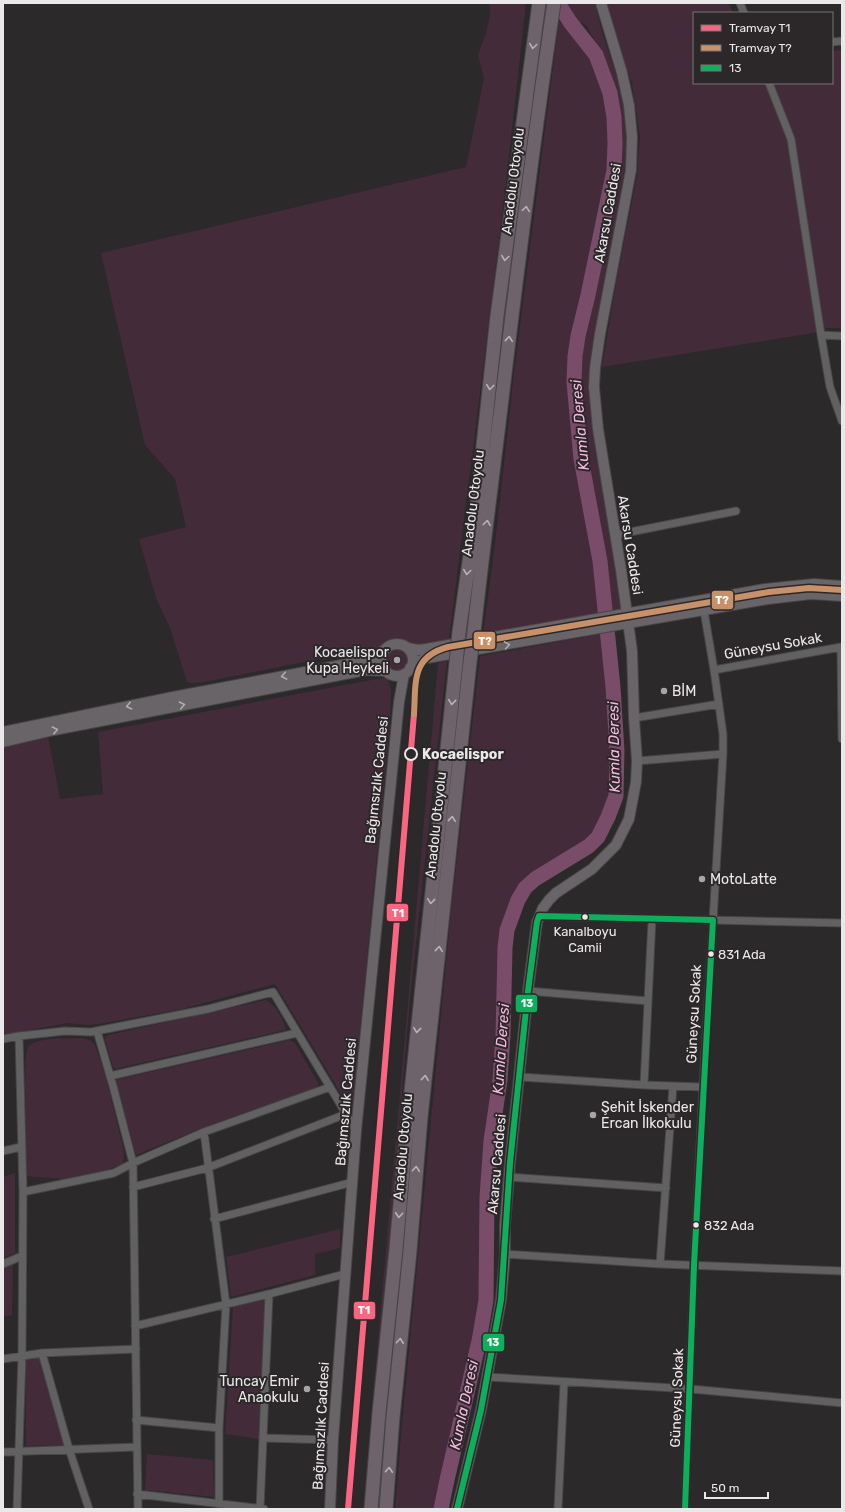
<svg xmlns="http://www.w3.org/2000/svg" width="845" height="1512" font-family="Rubik,sans-serif">
<style>
.green{fill:#432b3a}
.lines{fill:none;stroke-linecap:round;stroke-linejoin:round}
.river{stroke:#794c69;stroke-width:15}
.street-casing{stroke:#474546;stroke-width:9}
.secondary-casing{stroke:#474546;stroke-width:12}
.highway-casing{stroke:#474546;stroke-width:15}
.street{stroke:#626162;stroke-width:7}
.secondary{stroke:#696467;stroke-width:10}
.highway{stroke:#6f636b;stroke-width:13}
.highway-bridge-casing{stroke:#474546;stroke-width:15;stroke-linecap:butt}
.highway-bridge{stroke:#6f636b;stroke-width:13}
.bus-1-casing{stroke:#2c282a;stroke-width:9}
.bus-1{stroke:#0daf5c;stroke-width:6}
.tram-1-casing{stroke:#2c282a;stroke-width:9}
.tram-2-casing{stroke:#2c282a;stroke-width:9}
.tram-1{stroke:#fa6682;stroke-width:6}
.tram-2{stroke:#c7916a;stroke-width:6}
.oneway{stroke:#b9b3b7}
.oneway2{stroke:#b0adae}
.poi-dot{fill:#a8a5a6;stroke:#2c282a;stroke-width:1.5}
.stop-dot{fill:#2c282a;stroke:#ebe8e9;stroke-width:2}
.bus-dot{fill:#ebe8e9;stroke:#2c282a;stroke-width:1.5}
.labels{text-anchor:middle;dominant-baseline:central;stroke-width:4;stroke-linejoin:round;paint-order:stroke}
.bus-label{font-size:13px;fill:#ebe8e9;stroke:#2c282a;text-anchor:start}
.street-label{font-size:14px;fill:#ebe8e9;stroke:#2c282a}
.poi-label{font-size:14px;fill:#ebe8e9;stroke:#2c282a;text-anchor:start}
.stop-label{font-size:14px;font-weight:bold;fill:#ebe8e9;stroke:#2c282a;text-anchor:start}
.water-label{font-size:15px;font-style:italic;fill:#f7b8df;stroke:#2c282a}
.line-badge{stroke:#2c282a;stroke-width:1.5}
.badge-label{font-size:11px;text-anchor:middle;font-weight:bold;fill:#fff}
</style>
<rect width="100%" height="100%" fill="#2b292a"/>
<path class="green" d="M489,3H526L504,201L449,640L410,646L399,642H393L389,643L371,653L320,659L204,682L191,683L187,682L170,628L156,598L139,539L186,527L175,479L145,445L101,253L466,167L484,78L478,55L487,30L490,13Z
M567,3H595L602,32L623,96L626,117V162L594,387L627,610L613,613L608,574L586,462L581,420L579,388L583,341L602,252L607,220L616,191L620,167V133L617,102L609,68L586,25L575,20Z
M606,3H729L733,13H694V83H832V51L842,50V328H827L813,333L602,367L617,277L637,176L640,136L632,84L609,17Z
M559,20L596,67L604,92L610,124V160L607,179L590,264L574,325L570,352V386L573,434L579,484L589,530L595,568L599,615L483,635L496,535L514,373Z
M601,634L613,747L612,796L596,832L586,842L533,875L521,886L511,905L505,924L499,951L498,1036L488,1127L484,1188L482,1305L437,1509H395L402,1423L451,911L480,656Z
M385 659a12 12 0 1 1 24 0a12 12 0 1 1-24 0Z
M447,661L411,989L376,1397L364,1509H363L438,663Z
M387,677L391,689L390,722L352,1112L275,984L182,1009L99,1024L87,1025L68,1023L3,1035V740L47,731L60,799L103,794L98,732Z
M266,1000C276,1005 283,1019 286,1030L123,1067L116,1069L113,1067L105,1040V1037L108,1035Z
M75,1038C83,1038 90,1038 95,1045L106,1077L124,1152L123,1164L106,1170L63,1179L26,1176L25,1085L26,1056L28,1046C42,1037 58,1039 75,1038Z
M290,1040L295,1043L318,1083V1087L212,1124L136,1155L115,1080Z
M15,1173V1253L3,1258V1177Z
M340,1229V1248L315,1254V1275L231,1297L226,1257Z
M13,1264L12,1315L3,1317V1269Z
M266,1299L259,1439L225,1434L233,1306Z
M40,1357L64,1445L26,1446V1358Z
M147,1454L213,1460L214,1497L145,1490Z"/>
<g class="lines">
<path class="river" d="M441,1509L447,1480L479,1341L486,1300L487,1197L491,1141L500,1080L503,1036L505,948L507,930L518,900L525,888L535,879L589,846L598,837L608,817L616,796L617,751L613,687L600,561L581,459L574,382L575,356L578,336L588,295L614,170L615,143L614,117L610,93L596,55L570,22L558,3"/>
<defs>
<path id="street" d="M740,3L744,13
M832,42L842,41
M769,83L791,139L821,335
M842,336L821,335L830,387L842,421
M615,535L736,511
M704,611L714,670
M634,718L719,704
M637,761L723,754
M539,916L842,923
M528,991L648,1001
M97,1031L113,1086L133,1163L138,1509
M3,1039L19,1036L65,1031L91,1032L208,1009L273,992L330,1087
M110,1076L297,1033
M520,1077L644,1085L652,919
M644,1085L703,1087
M204,1132L226,1304L219,1428V1504
M3,1151L21,1147
M508,1177L666,1188
M133,1187L207,1168L346,1114L356,1131
M23,1192L114,1173L133,1163L204,1132L330,1087L346,1114
M214,1219L353,1182
M505,1254L660,1264L842,1271
M3,1264L22,1256
M660,1264L673,1086
M135,1326L269,1294L345,1274
M42,1353L69,1449L89,1509
M3,1359L42,1353L136,1349
M487,1377L691,1389L842,1403
M136,1420L219,1428
M263,1438L333,1440
M3,1452L136,1447
M137,1494L264,1509
M17,1509L22,1355L23,1192L19,1036
M260,1509L269,1294
M558,1509L564,1383
M685,1509L694,1265L703,1087L723,754V734L714,670L841,647L842,739"/>
<path id="secondary" d="M381 660a16 16 0 1 1 32 0a16 16 0 1 1-32 0Z
M408,648L418,650L426,649L765,589L814,584L842,586
M410,668L417,662L427,658L768,599L811,594L842,596
M3,732L173,697L363,661L376,657L384,650
M3,742L54,730L366,670L386,671
M330,1509L333,1440L356,1131L399,702L404,674
M457,1509L481,1410L501,1300L505,1254V1225L510,1163L528,991L537,922L543,908L549,900L556,893L592,869L616,845L629,819L636,782L637,761L634,718L632,651L621,570L598,429L594,387L595,368L600,334L631,170L632,137L629,105L622,73L601,3"/>
<path id="highway" d="M459,632L475,520L497,316L539,3
M474,632C482,557 492,482 501,407C517,272 534,137 554,3
M371,1509L379,1413L396,1249L404,1158L456,663
M386,1509L393,1417L410,1251L421,1117L470,662"/>
</defs>
<use href="#street" class="street-casing"/>
<use href="#secondary" class="secondary-casing"/>
<use href="#highway" class="highway-casing"/>
<use href="#street" class="street"/>
<use href="#secondary" class="secondary"/>
<use href="#highway" class="highway"/>
<defs>
<path id="highway-bridge" d="M470,662L474,632
M456,663L459,632"/>
</defs>
<use href="#highway-bridge" class="highway-bridge-casing"/>
<use href="#highway-bridge" class="highway-bridge"/>
<defs>
<path id="bus-1" d="M457,1509L481,1410L501,1300L510,1163L528,991L537,922L539,916L713,920L694,1265L685,1509"/>
</defs>
<use href="#bus-1" class="bus-1-casing"/>
<use href="#bus-1" class="bus-1"/>
<defs>
<path id="tram-1" d="M348,1509L414,714"/>
<path id="tram-2" d="M414,714C416,682 411,657 448,647L769,592L809,588L842,590"/>
</defs>
<use href="#tram-1" class="tram-1-casing"/>
<use href="#tram-2" class="tram-2-casing"/>
<use href="#tram-1" class="tram-1"/>
<use href="#tram-2" class="tram-2"/>
</g>
<defs><path id="oneway-chevron" d="M-2-3.5L2.5 0L-2 3.5" fill="none" stroke-width="1.6" stroke-linecap="round" stroke-linejoin="round"/></defs>
<g class="oneway">
<use href="#oneway-chevron" transform="translate(533 46) rotate(98)"/>
<use href="#oneway-chevron" transform="translate(526 209) rotate(-82)"/>
<use href="#oneway-chevron" transform="translate(505 258) rotate(98)"/>
<use href="#oneway-chevron" transform="translate(509 339) rotate(-84)"/>
<use href="#oneway-chevron" transform="translate(490 387) rotate(97)"/>
<use href="#oneway-chevron" transform="translate(487 523) rotate(-83)"/>
<use href="#oneway-chevron" transform="translate(467 572) rotate(98)"/>
<use href="#oneway-chevron" transform="translate(452 702) rotate(96)"/>
<use href="#oneway-chevron" transform="translate(452 819) rotate(-84)"/>
<use href="#oneway-chevron" transform="translate(431 901) rotate(96)"/>
<use href="#oneway-chevron" transform="translate(439 949) rotate(-84)"/>
<use href="#oneway-chevron" transform="translate(417 1030) rotate(96)"/>
<use href="#oneway-chevron" transform="translate(425 1078) rotate(-84)"/>
<use href="#oneway-chevron" transform="translate(416 1169) rotate(-85)"/>
<use href="#oneway-chevron" transform="translate(399 1215) rotate(95)"/>
<use href="#oneway-chevron" transform="translate(400 1341) rotate(-85)"/>
<use href="#oneway-chevron" transform="translate(389 1470) rotate(-86)"/>
</g>
<g class="oneway2">
<use href="#oneway-chevron" transform="translate(507 645) rotate(-10)"/>
<use href="#oneway-chevron" transform="translate(284 676) rotate(169)"/>
<use href="#oneway-chevron" transform="translate(182 705) rotate(-11)"/>
<use href="#oneway-chevron" transform="translate(129 706) rotate(168)"/>
<use href="#oneway-chevron" transform="translate(55 730) rotate(-12)"/>
</g>
<g class="poi-dot">
<circle cx="397" cy="660" r="4"/>
<circle cx="664" cy="691" r="4"/>
<circle cx="702" cy="879" r="4"/>
<circle cx="593" cy="1115" r="4"/>
<circle cx="307" cy="1389" r="4"/>
</g>
<circle class="stop-dot" cx="411" cy="754" r="6"/>
<g class="bus-dot">
<circle cx="585" cy="917" r="3.5"/>
<circle cx="711" cy="954" r="3.5"/>
<circle cx="696" cy="1225" r="3.5"/>
</g>
<g class="labels">
<g class="bus-label">
<text x="585" y="931" text-anchor="middle">Kanalboyu<tspan x="585" dy="16">Camii</tspan></text>
<text x="718" y="954">831 Ada</text>
<text x="704" y="1225">832 Ada</text>
</g>
<g class="street-label">
<text transform="translate(513 181) rotate(-83)">Anadolu Otoyolu</text>
<text transform="translate(608 213) rotate(-80)">Akarsu Caddesi</text>
<text transform="translate(473 503) rotate(-83)">Anadolu Otoyolu</text>
<text transform="translate(630 545) rotate(81)">Akarsu Caddesi</text>
<text transform="translate(773 646) rotate(-10)">Güneysu Sokak</text>
<text transform="translate(377 780) rotate(-84)">Bağımsızlık Caddesi</text>
<text transform="translate(436 825) rotate(-84)">Anadolu Otoyolu</text>
<text transform="translate(694 1014) rotate(-87)">Güneysu Sokak</text>
<text transform="translate(346 1102) rotate(-85)">Bağımsızlık Caddesi</text>
<text transform="translate(403 1147) rotate(-85)">Anadolu Otoyolu</text>
<text transform="translate(497 1164) rotate(-85)">Akarsu Caddesi</text>
<text transform="translate(677 1398) rotate(-88)">Güneysu Sokak</text>
<text transform="translate(321 1426) rotate(-87)">Bağımsızlık Caddesi</text>
</g>
<g class="poi-label">
<text x="389" y="652" text-anchor="end">Kocaelispor<tspan x="389" dy="16">Kupa Heykeli</tspan></text>
<text x="672" y="691">BİM</text>
<text x="710" y="879">MotoLatte</text>
<text x="601" y="1107">Şehit İskender<tspan x="601" dy="16">Ercan İlkokulu</tspan></text>
<text x="299" y="1381" text-anchor="end">Tuncay Emir<tspan x="299" dy="16">Anaokulu</tspan></text>
</g>
<g class="stop-label">
<text x="422" y="754">Kocaelispor</text>
</g>
<g class="water-label">
<text transform="translate(580 425) rotate(-95)">Kumla Deresi</text>
<text transform="translate(614 747) rotate(-91)">Kumla Deresi</text>
<text transform="translate(501 1049) rotate(-86)">Kumla Deresi</text>
<text transform="translate(464 1405) rotate(-78)">Kumla Deresi</text>
</g>
</g>
<g class="line-badge">
<rect x="711" y="590" width="23" height="20" rx="4" fill="#c7916a"/>
<rect x="473" y="631" width="23" height="19" rx="4" fill="#c7916a"/>
<rect x="386" y="903" width="23" height="19" rx="4" fill="#fa6682"/>
<rect x="515" y="994" width="23" height="19" rx="4" fill="#0daf5c"/>
<rect x="353" y="1301" width="23" height="19" rx="4" fill="#fa6682"/>
<rect x="482" y="1333" width="23" height="19" rx="4" fill="#0daf5c"/>
</g>
<g class="badge-label">
<text x="722" y="604">T?</text>
<text x="485" y="645">T?</text>
<text x="398" y="917">T1</text>
<text x="527" y="1007">13</text>
<text x="364" y="1314">T1</text>
<text x="493" y="1346">13</text>
</g>
<rect width="845" height="1512" fill="none" stroke="#ebe8e9" stroke-width="8"/>
<rect x="693" y="12" width="140" height="72" fill="#2c282a" stroke="#787576"/>
<rect x="701" y="25" width="20" height="6" fill="#fa6682" stroke="#787576"/>
<text x="729" y="32" font-size="12" fill="#ebe8e9">Tramvay T1</text>
<rect x="701" y="45" width="20" height="6" fill="#c7916a" stroke="#787576"/>
<text x="729" y="52" font-size="12" fill="#ebe8e9">Tramvay T?</text>
<rect x="701" y="65" width="20" height="6" fill="#0daf5c" stroke="#787576"/>
<text x="729" y="72" font-size="12" fill="#ebe8e9">13</text>
<path d="M705 1492v6h63v-6" fill="none" stroke="#ebe8e9" stroke-width="2"/>
<text x="711" y="1492" font-size="12" fill="#ebe8e9" stroke="#2c282a" stroke-width="3" paint-order="stroke">50 m</text>
</svg>
